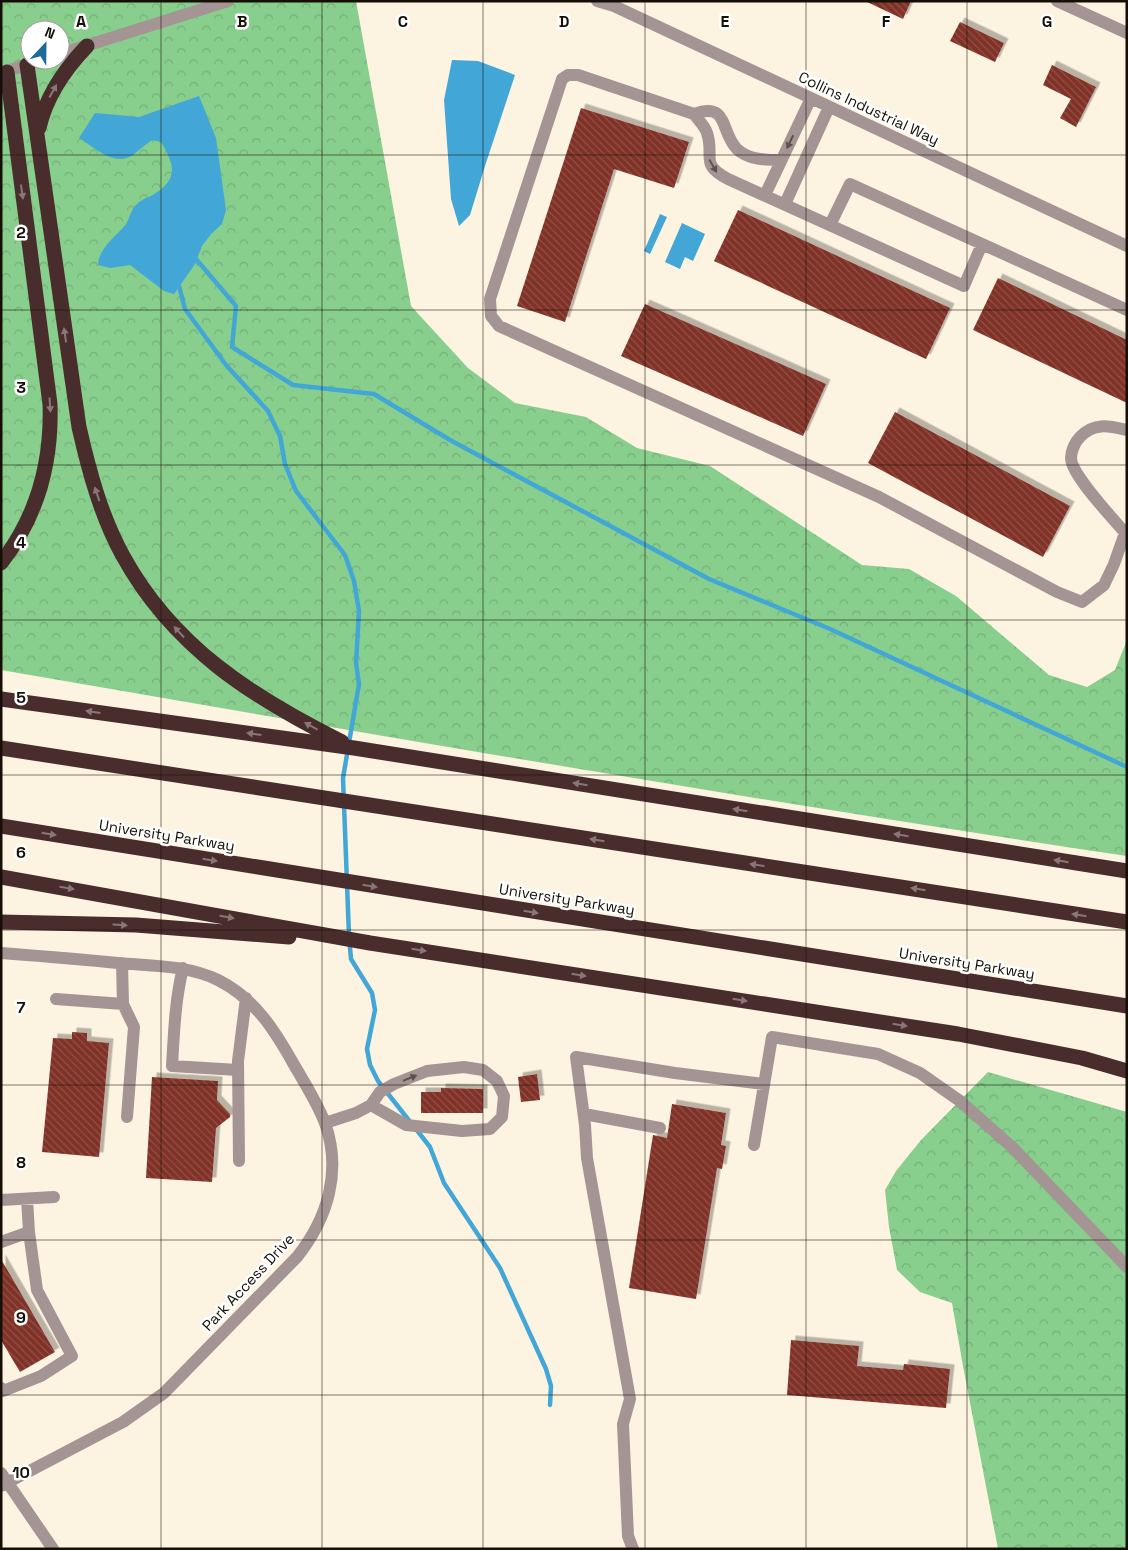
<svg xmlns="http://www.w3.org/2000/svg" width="1128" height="1550" font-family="'Space Grotesk',sans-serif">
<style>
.forest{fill:url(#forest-crowns);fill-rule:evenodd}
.water{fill:#42a7d6}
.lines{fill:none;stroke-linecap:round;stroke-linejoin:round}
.stream{stroke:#42a7d6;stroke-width:4.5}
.building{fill:url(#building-back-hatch);filter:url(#shadow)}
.minor{stroke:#a49494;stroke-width:12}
.highway{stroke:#492d2d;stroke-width:15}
.oneway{fill:#897676}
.oneway2{fill:#5c524d}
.grid{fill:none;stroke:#150f06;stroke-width:1;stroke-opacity:0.55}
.labels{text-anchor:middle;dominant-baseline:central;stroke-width:5;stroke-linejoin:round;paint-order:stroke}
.street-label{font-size:15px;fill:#150f06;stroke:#fff}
.grid-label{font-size:16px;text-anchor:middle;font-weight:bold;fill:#150f06;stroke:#fff;stroke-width:5;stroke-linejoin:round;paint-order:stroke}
</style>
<defs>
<pattern id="forest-crowns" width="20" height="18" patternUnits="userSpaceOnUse" patternTransform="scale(1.25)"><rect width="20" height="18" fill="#88ce8d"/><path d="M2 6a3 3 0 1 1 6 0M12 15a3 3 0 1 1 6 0" fill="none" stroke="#74b078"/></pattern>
<pattern id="building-back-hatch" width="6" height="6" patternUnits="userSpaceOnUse" patternTransform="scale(1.25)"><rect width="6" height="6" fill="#813026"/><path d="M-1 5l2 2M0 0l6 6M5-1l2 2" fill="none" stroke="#8f524a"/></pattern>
<filter id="shadow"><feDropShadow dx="4.5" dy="-4.5" stdDeviation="0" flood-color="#0004"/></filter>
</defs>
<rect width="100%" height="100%" fill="#fdf3e1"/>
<path class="forest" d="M1,1H356L411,306L468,368L515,403L586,417L637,448L710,466L862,565L909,569L956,596L1049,675L1087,687L1115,670L1127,640V856C751,800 376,735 1,670ZM30,30H60V60H30Z
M988,1072L1127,1112V1549H998L963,1366L952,1303L920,1292L897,1270L889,1227L885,1190L896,1171L921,1140Z"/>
<path class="water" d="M452,60L478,61L515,75L485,166L470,215L459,226L451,199L444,100Z
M199,96L216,138L226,210L222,224L211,234L202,246L195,264L174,294L164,291L130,265L110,268L98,265C99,247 116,237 126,224C130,217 131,209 137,204C141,200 146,198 151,196C178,180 176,167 161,142L152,140C145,145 139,150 133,155C114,167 95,148 79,138L95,113L139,117Z
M660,214L667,217L650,254L644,251Z
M682,223L705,234L693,261L685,257L680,269L665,262Z"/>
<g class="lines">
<path class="stream" d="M196,259L236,306L232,347L293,385L374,394L450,440L709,579L830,629L1127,767
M179,286L185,309L226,365L268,411L280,436L285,464L296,491L345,555L354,581L359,611L356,663L359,684L343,778L349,936L351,959L372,993L375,1010L367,1049L370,1065L378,1081L411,1123
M416,1129L430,1147L444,1183L500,1268L546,1369L551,1386L550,1405"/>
</g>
<path class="building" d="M865,1H911L903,19Z
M960,22L1004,43L995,62L950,41Z
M1052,65L1096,87L1076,127L1060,118L1071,99L1043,85Z
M581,108L689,142L674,188L614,169L565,322L517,306Z
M738,210L950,308L926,359L714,261Z
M998,278L1127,340V403L973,330Z
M645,304L826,384L803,436L621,356Z
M895,412L1070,506L1043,557L868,463Z
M72,1032L87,1033V1041L109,1043L99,1157L42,1152L53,1038L72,1039Z
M537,1074L540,1100L521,1102L518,1077Z
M152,1077L218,1081L217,1100L230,1114V1117L216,1128L212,1182L146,1178Z
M441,1088L483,1089V1113H421V1092H441Z
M672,1104L726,1113L721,1145L726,1146L722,1169L717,1168L696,1299L629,1288L653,1135L667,1138Z
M1,1259L55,1352L20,1372L1,1340Z
M791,1340L859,1346L857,1366L903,1370L904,1364L950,1369L946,1408L787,1395Z"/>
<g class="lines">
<path class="minor" d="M597,1L614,6L1127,246
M1057,1L1127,33
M60,54L228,1
M1,73L41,60
M694,114L578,75H568L562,79L490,299L491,316L499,326L879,497L1057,592L1082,602L1104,585L1114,564L1125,533C1113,518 1071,475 1071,458C1071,451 1075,442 1080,437C1094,422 1109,426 1127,430
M781,160C767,160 748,160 737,149C720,132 729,101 694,114C698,120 705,126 707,133C715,157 699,164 728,179L964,286L982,244L850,184L830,225
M765,195L811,98
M785,204L829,107
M982,244L1127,310
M1,953C40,956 79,959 118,963C152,966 187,965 218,980C254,998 274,1029 293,1063C304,1082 317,1102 325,1123C342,1171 328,1218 297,1257L164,1393L123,1422L1,1486
M122,963L123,1004L134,1027L127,1117
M183,968C175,1000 174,1033 172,1066L238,1070
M56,999L123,1004
M584,1114L660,1128
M325,1123L356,1113L371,1105L380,1092L394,1084L427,1071L464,1067L483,1070L497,1081L504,1096L502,1117L490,1129L462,1131L406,1125L371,1105
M754,1145L772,1037L878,1054L920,1073L960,1101L1012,1147L1127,1267
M239,1161L238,1061L246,998
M1,1200L54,1197
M1,1242L29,1232
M1,1388L3,1391L41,1376L72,1356L37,1290L29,1232L27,1199
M1,1473L53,1549
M633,1549L628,1536L623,1424L630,1399L587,1158L585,1125L576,1057L675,1073L764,1084"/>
<path class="highway" d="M27,65L79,427C89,471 101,516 123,556C173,647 252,697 342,742
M39,128C46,96 64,70 87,46
M1,563C37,517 52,463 50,404L7,72
M1,699L354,748L1127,871
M1,748L1127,922
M1,826L1127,1006
M1,877L370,943L958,1034L1082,1058L1127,1071
M1,922L136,925L289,937"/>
</g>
<defs><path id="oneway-solid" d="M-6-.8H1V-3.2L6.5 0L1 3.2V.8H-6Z" transform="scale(1.25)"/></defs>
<g class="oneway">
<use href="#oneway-solid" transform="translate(53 91) rotate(-61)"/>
<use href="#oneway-solid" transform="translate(22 192) rotate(82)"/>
<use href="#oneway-solid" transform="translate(65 335) rotate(-98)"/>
<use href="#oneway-solid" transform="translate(50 405) rotate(86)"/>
<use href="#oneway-solid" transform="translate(97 494) rotate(-109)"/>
<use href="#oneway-solid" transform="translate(179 632) rotate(-133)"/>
<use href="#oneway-solid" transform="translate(93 712) rotate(-172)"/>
<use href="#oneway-solid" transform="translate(311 726) rotate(-151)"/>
<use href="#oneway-solid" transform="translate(254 734) rotate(-172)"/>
<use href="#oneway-solid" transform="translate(580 784) rotate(-171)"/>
<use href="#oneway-solid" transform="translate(740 810) rotate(-171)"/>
<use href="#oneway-solid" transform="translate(49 834) rotate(9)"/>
<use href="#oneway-solid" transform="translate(901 835) rotate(-171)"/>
<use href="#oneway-solid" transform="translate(597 840) rotate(-171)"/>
<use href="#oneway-solid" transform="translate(210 860) rotate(9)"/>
<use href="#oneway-solid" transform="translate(1061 861) rotate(-171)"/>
<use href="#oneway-solid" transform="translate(757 865) rotate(-171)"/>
<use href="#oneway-solid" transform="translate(370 886) rotate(9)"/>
<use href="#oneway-solid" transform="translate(67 888) rotate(9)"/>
<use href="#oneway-solid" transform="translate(918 889) rotate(-171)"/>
<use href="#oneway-solid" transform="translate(531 912) rotate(9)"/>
<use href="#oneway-solid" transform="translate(1079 915) rotate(-171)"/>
<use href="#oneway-solid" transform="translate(227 917) rotate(10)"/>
<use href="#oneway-solid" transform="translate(120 925) rotate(3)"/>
<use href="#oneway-solid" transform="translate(419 950) rotate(9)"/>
<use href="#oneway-solid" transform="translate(579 975) rotate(9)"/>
<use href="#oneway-solid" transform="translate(740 1000) rotate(9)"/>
<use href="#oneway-solid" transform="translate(900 1025) rotate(9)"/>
</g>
<g class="oneway2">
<use href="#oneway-solid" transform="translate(790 142) rotate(115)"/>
<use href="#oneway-solid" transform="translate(713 166) rotate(60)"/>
<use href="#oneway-solid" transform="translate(410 1078) rotate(-22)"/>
</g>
<path class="grid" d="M161,1V1549M322,1V1549M483,1V1549M645,1V1549M806,1V1549M967,1V1549M1,155H1127M1,310H1127M1,465H1127M1,620H1127M1,775H1127M1,930H1127M1,1085H1127M1,1240H1127M1,1395H1127"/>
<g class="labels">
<g class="street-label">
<text transform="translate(869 108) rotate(25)">Collins Industrial Way</text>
<text transform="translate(167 835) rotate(9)">University Parkway</text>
<text transform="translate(567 899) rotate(9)">University Parkway</text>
<text transform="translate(967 963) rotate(9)">University Parkway</text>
<text transform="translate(248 1282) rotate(-47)">Park Access Drive</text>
</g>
</g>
<g class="grid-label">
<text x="81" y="27">A</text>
<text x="242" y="27">B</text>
<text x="403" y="27">C</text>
<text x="564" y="27">D</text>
<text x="725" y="27">E</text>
<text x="886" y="27">F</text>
<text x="1047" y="27">G</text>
<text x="21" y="238">2</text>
<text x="21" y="393">3</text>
<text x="21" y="548">4</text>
<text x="21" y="703">5</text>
<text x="21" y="858">6</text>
<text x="21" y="1013">7</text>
<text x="21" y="1168">8</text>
<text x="21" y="1323">9</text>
<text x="21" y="1478">10</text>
</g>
<rect width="1128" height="1550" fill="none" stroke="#150f06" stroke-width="5"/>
<g transform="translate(45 45) rotate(22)"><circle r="24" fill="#ffffff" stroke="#a19f9b"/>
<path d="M0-4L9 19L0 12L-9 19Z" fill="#1d6a9d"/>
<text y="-8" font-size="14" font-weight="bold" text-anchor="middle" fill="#150f06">N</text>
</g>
</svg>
